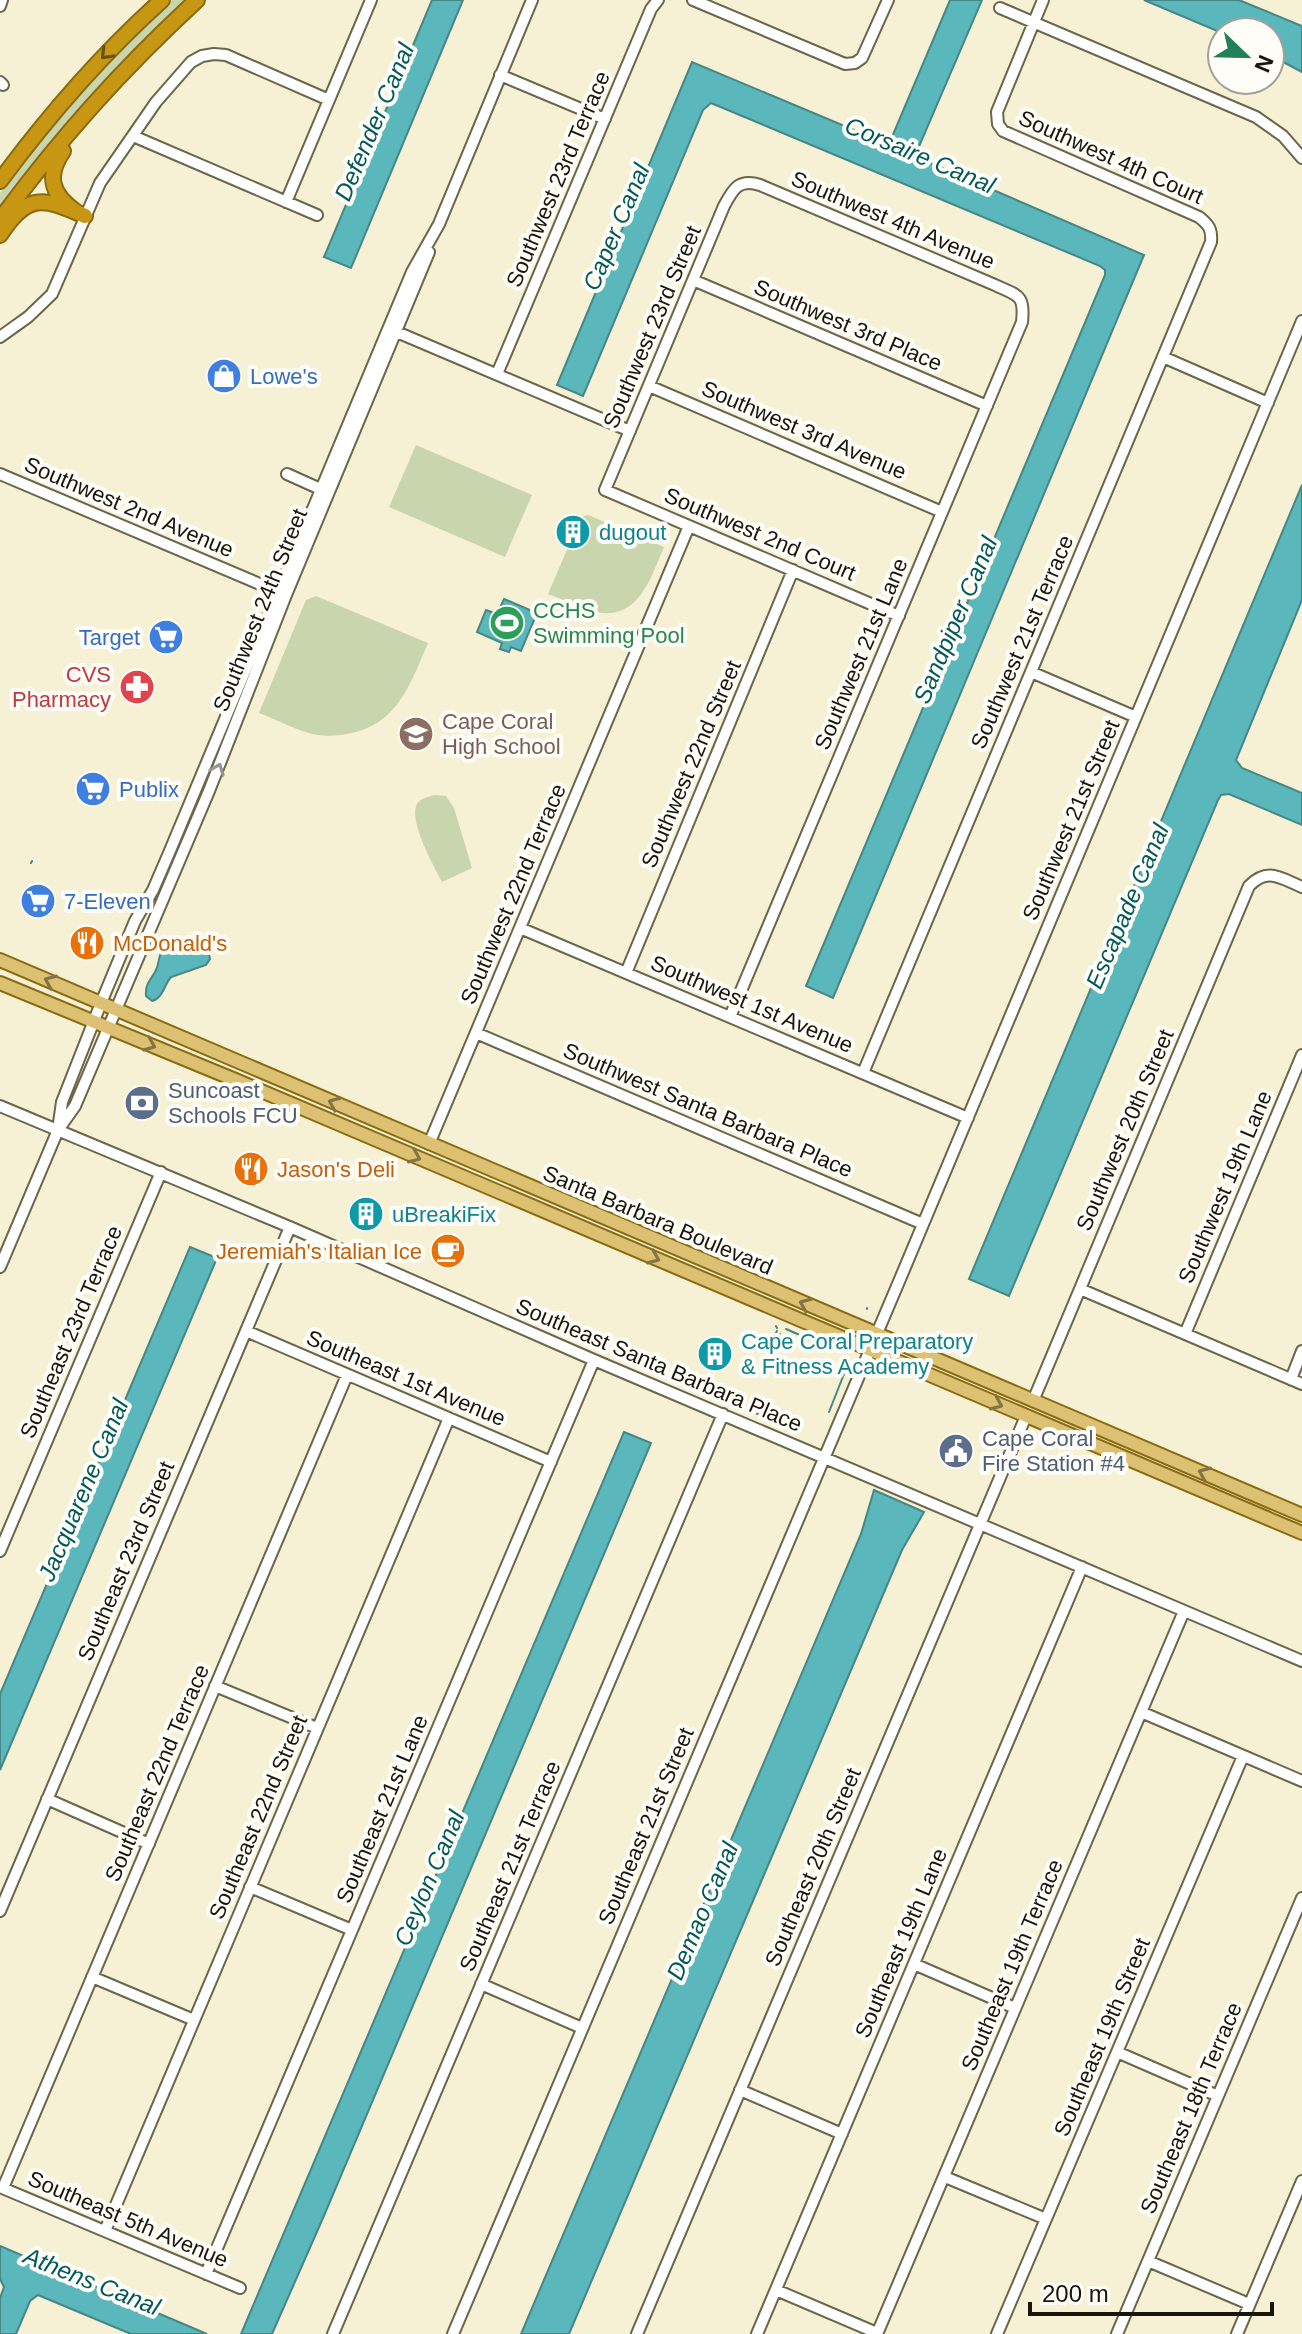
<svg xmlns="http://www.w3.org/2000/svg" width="1302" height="2334" font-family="Arial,sans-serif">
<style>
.green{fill:#c9d5ac}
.water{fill:#5ab7bb;stroke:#468786;stroke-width:2}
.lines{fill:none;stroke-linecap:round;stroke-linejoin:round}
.stream{stroke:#468786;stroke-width:2}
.minor-casing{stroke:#6a664c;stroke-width:14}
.major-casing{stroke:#8a6a11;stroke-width:16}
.highway-casing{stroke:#8a6a11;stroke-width:18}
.minor{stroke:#fff;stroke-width:10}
.major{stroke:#ddc172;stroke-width:12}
.highway{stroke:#c79714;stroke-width:14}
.oneway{stroke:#675010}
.oneway2{stroke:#979692}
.oneway3{stroke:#847444}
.labels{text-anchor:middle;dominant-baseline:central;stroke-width:8;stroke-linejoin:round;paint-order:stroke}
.street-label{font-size:22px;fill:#18160c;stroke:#fefdf7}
.shop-label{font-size:22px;fill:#366cbe;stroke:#fefdf7;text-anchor:start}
.culture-label{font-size:22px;fill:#0d838f;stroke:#fefdf7;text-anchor:start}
.leisure-label{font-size:22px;fill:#27864d;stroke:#fefdf7;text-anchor:start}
.health-label{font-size:22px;fill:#be3a42;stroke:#fefdf7;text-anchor:end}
.education-label{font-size:22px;fill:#785e54;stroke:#fefdf7;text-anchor:start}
.food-label{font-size:22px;fill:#c56008;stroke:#fefdf7;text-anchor:start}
.service-label{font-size:22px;fill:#4e5e75;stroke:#fefdf7;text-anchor:start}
.water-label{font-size:24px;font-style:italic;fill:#01595b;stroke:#fefdf7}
</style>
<rect width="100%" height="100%" fill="#f6f1d4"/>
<path class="green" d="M172,0H186C116,63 55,132 0,209V193L54,123L102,69Z
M416,445L532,495L505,557L389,507Z
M588,515L664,547C652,574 641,616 603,613C585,612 565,600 548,594L581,517Z
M316,596L428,643C412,680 399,721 356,732C344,735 330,737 318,735C298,732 278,720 259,713L306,600Z
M434,795L446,796L454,808L472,868L442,882C434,866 408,821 417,804C421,798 428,797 434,795Z"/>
<path class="water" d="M432,0H463L351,268L324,257Z
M950,0H982L917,151L919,158L1144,255L833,998L806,986L1105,275V270L1100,266L711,103L703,110L583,396L557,385L692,62L885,143L892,137Z
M1144,0H1239L1302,26V72L1270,55V32L1222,33Z
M1302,485V600L1236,760L1242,768L1302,793V825L1229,794L1221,795L1218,800L1009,1296L969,1279Z
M504,599L537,613L521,651L511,647L509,652L500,649L502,643L477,632L486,610L497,614Z
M170,943L200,949L209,954L210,959L206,965L171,977C164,985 163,998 152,1001L146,996C145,984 150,981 155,972C161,961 157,949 170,943Z
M190,1247L217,1258L0,1770V1694Z
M624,1432L651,1443L323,2218L272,2334H241Z
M874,1490L924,1512L902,1550L569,2334H521L861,1534Z
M0,2246L207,2334H131L38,2295L30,2301L16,2334H0V2298L4,2287L0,2279Z"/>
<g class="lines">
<path class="stream" d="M31,863L32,861
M867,1308V1309
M776,1326L777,1328
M786,1329L825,1346
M776,1333L777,1331
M778,1338L780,1334
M829,1412L844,1374
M757,1414L759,1412"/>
<defs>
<path id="minor" d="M693,0L845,64L855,63L862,58L888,0
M0,6L2,0
M1000,8L1256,117L1283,136L1302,158
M500,75L605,119
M0,82L3,85
M133,136L317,215
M286,202L371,0
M693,280L987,406
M392,330L630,431
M0,337L28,317L52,294L100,183L156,102L191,62L202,56L214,54L226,55L329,100
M1163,357L1268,403
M497,374L651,9L658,0
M649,386L942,512
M0,474L281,593
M287,474L327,492
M1031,672L1136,717
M520,928L968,1118
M626,973L793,570
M730,1017L1022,322C1025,294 1018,296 995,285L760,185C739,178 733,189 724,206L605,490L899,616
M476,1033L923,1224
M863,1073L1211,242C1212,229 1209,225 1199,217L1003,131L998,124L997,112L1043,0
M0,1106L292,1228L594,1360L1302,1661
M58,1130L62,1102L101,1003L135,921L153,890L169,853L412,272L439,224L532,0
M429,1144L689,526
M0,1267L58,1130L75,1106L209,791L286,595L429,252
M1080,1289L1302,1384
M246,1331L551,1462
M1185,1334L1302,1055
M1291,1379L1302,1351
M1033,1401L1249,886C1268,867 1280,878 1302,887
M0,1551L161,1172
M215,1686L317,1728
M1141,1712L1302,1781
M47,1799L149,1844
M250,1887L352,1930
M0,1911L290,1227
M914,1964L1015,2008
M92,1977L194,2020
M481,1984L582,2028
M1117,2052L1218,2096
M740,2090L842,2134
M945,2177L1046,2219
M0,2187L240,2288
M3,2188L347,1375
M105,2231L449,1418
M1148,2261L1249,2304
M206,2274L594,1360
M776,2290L877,2333
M333,2334L723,1414
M453,2334L903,1272L1302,321
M637,2334L1026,1416
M757,2334L1082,1567
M877,2334L1184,1611
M997,2334L1243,1756
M1117,2334L1302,1898
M1237,2334L1302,2181"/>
<path id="major" d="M0,960L1302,1515
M0,983L233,1079L1302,1533"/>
<path id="highway" d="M63,151C46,176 51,194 75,211
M0,181C48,116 102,54 162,0
M0,220C59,139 123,68 197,0
M0,235C27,193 43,197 85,216"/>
</defs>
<use href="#minor" class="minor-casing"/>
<use href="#major" class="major-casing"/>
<use href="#highway" class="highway-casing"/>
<use href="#minor" class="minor"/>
<use href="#major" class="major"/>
<use href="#highway" class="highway"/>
</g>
<defs><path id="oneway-chevron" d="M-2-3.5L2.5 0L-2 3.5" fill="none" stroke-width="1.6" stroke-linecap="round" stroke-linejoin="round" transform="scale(2)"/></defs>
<use class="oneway" href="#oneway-chevron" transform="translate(106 54) rotate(134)"/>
<use class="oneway2" href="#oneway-chevron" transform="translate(218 769) rotate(-69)"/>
<g class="oneway3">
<use href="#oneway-chevron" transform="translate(50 981) rotate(-157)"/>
<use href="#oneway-chevron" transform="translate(150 1045) rotate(23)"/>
<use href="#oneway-chevron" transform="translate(334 1103) rotate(-157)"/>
<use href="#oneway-chevron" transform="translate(415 1157) rotate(23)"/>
<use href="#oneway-chevron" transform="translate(654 1258) rotate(23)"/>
<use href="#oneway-chevron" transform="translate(805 1304) rotate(-157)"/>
<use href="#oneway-chevron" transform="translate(997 1404) rotate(23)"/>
<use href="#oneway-chevron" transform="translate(1204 1473) rotate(-157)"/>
</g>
<defs>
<symbol id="shop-disc" viewBox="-11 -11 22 22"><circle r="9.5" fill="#3f7fe0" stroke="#fefdf7"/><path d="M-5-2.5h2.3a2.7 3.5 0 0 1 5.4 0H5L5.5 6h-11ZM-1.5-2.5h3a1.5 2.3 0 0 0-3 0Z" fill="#fff"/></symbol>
<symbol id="building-disc" viewBox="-11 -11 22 22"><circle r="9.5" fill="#0f9aa8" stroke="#fefdf7"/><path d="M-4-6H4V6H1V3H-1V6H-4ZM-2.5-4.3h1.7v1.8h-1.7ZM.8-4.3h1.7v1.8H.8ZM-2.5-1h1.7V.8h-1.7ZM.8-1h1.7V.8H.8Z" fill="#fff"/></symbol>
<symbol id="stadium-disc" viewBox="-11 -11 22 22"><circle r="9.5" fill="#2e9e5b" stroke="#fefdf7"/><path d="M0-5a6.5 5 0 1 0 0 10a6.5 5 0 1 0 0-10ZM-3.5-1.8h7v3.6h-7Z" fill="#fff"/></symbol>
<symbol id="supermarket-disc" viewBox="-11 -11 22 22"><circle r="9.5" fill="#3f7fe0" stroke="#fefdf7"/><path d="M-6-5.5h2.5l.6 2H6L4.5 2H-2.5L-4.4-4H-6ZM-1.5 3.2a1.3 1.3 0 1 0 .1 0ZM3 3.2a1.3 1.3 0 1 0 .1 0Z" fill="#fff"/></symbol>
<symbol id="pharmacy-disc" viewBox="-11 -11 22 22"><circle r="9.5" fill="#e0444e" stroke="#fefdf7"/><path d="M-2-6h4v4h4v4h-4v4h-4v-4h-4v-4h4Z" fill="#fff"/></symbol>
<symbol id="school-disc" viewBox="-11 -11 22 22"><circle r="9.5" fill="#8d6e63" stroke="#fefdf7"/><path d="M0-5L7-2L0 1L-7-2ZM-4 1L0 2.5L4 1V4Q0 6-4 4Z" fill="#fff"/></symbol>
<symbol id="restaurant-disc" viewBox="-11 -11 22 22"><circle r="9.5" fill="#e8710a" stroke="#fefdf7"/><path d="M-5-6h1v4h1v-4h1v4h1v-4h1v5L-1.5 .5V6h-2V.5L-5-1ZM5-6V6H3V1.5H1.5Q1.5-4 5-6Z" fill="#fff"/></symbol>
<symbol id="bank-disc" viewBox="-11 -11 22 22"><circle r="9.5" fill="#5c6f8a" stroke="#fefdf7"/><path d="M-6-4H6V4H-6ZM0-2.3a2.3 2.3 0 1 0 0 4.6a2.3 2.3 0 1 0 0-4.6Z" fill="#fff"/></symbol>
<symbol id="cafe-disc" viewBox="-11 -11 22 22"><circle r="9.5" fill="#e8710a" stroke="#fefdf7"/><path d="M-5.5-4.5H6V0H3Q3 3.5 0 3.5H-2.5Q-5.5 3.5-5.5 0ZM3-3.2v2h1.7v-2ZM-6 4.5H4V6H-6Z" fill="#fff"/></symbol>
<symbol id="civic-disc" viewBox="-11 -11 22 22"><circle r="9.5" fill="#5c6f8a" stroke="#fefdf7"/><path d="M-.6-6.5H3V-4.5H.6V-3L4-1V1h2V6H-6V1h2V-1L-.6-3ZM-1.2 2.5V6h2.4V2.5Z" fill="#fff"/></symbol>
</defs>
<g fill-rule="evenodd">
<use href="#shop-disc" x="204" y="356" width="40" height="40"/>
<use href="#building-disc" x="553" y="512" width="40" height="40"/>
<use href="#stadium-disc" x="487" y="603" width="40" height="40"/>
<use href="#supermarket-disc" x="146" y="617" width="40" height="40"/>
<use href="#pharmacy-disc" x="117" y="667" width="40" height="40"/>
<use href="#school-disc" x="396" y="714" width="40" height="40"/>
<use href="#supermarket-disc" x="73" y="769" width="40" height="40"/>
<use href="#supermarket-disc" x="18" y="881" width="40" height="40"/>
<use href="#restaurant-disc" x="67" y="923" width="40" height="40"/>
<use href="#bank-disc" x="122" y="1083" width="40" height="40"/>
<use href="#restaurant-disc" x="231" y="1149" width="40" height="40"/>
<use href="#building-disc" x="346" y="1194" width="40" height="40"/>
<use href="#cafe-disc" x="428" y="1231" width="40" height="40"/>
<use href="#building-disc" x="695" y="1334" width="40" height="40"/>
<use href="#civic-disc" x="936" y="1431" width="40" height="40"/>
</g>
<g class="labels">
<g class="street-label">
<text transform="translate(1111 157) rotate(24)">Southwest 4th Court</text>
<text transform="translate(558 179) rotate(-67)">Southwest 23rd Terrace</text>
<text transform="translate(893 220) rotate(23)">Southwest 4th Avenue</text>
<text transform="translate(848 325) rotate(23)">Southwest 3rd Place</text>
<text transform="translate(652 327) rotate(-67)">Southwest 23rd Street</text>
<text transform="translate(804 430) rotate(23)">Southwest 3rd Avenue</text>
<text transform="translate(129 507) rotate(23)">Southwest 2nd Avenue</text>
<text transform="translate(760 534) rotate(23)">Southwest 2nd Court</text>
<text transform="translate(260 610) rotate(-68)">Southwest 24th Street</text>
<text transform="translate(1022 642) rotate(-67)">Southwest 21st Terrace</text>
<text transform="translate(861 654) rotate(-67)">Southwest 21st Lane</text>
<text transform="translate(691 764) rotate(-67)">Southwest 22nd Street</text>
<text transform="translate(1071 820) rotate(-67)">Southwest 21st Street</text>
<text transform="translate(513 894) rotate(-67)">Southwest 22nd Terrace</text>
<text transform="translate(752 1004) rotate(23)">Southwest 1st Avenue</text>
<text transform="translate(708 1110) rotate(23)">Southwest Santa Barbara Place</text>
<text transform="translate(1125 1130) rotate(-67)">Southwest 20th Street</text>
<text transform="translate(1225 1187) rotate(-67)">Southwest 19th Lane</text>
<text transform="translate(658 1220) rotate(23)">Santa Barbara Boulevard</text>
<text transform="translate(71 1332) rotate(-67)">Southeast 23rd Terrace</text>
<text transform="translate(659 1365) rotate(23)">Southeast Santa Barbara Place</text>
<text transform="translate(406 1378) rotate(23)">Southeast 1st Avenue</text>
<text transform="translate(126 1561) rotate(-67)">Southeast 23rd Street</text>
<text transform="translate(157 1773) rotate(-67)">Southeast 22nd Terrace</text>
<text transform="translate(382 1809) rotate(-67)">Southeast 21st Lane</text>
<text transform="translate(258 1817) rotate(-67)">Southeast 22nd Street</text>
<text transform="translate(646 1826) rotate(-67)">Southeast 21st Street</text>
<text transform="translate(510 1866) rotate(-67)">Southeast 21st Terrace</text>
<text transform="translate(813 1867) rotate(-67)">Southeast 20th Street</text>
<text transform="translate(901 1943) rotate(-67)">Southeast 19th Lane</text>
<text transform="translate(1012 1965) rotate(-67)">Southeast 19th Terrace</text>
<text transform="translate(1102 2037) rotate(-67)">Southeast 19th Street</text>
<text transform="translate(1191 2108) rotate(-67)">Southeast 18th Terrace</text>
<text transform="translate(128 2219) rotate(23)">Southeast 5th Avenue</text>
</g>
<g class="shop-label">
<text x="250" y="376">Lowe's</text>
<text x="140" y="637" text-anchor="end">Target</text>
<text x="119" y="789">Publix</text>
<text x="64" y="901">7-Eleven</text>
</g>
<g class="culture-label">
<text x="599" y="532">dugout</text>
<text x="392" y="1214">uBreakiFix</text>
<text x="741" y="1341">Cape Coral Preparatory<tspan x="741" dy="25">&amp; Fitness Academy</tspan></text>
</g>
<g class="leisure-label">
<text x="533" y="610">CCHS<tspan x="533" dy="25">Swimming Pool</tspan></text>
</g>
<g class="health-label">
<text x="111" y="674">CVS<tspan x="111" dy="25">Pharmacy</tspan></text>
</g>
<g class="education-label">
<text x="442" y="721">Cape Coral<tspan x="442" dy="25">High School</tspan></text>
</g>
<g class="food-label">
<text x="113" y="943">McDonald's</text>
<text x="277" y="1169">Jason's Deli</text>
<text x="422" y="1251" text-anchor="end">Jeremiah's Italian Ice</text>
</g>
<g class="service-label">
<text x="168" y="1090">Suncoast<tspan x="168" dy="25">Schools FCU</tspan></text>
<text x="982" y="1438">Cape Coral<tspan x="982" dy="25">Fire Station #4</tspan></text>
</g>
<g class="water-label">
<text transform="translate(374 122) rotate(-67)">Defender Canal</text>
<text transform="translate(920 155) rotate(23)">Corsaire Canal</text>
<text transform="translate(616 227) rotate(-67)">Caper Canal</text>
<text transform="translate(955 620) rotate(-67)">Sandpiper Canal</text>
<text transform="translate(1127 906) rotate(-67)">Escapade Canal</text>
<text transform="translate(83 1490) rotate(-67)">Jacquarene Canal</text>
<text transform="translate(429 1878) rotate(-67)">Ceylon Canal</text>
<text transform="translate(702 1911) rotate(-67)">Demao Canal</text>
<text transform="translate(92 2281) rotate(22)">Athens Canal</text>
</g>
</g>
<g transform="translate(1246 56) rotate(113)"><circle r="38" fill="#fefdf7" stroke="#a2a199" stroke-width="2"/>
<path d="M0-6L14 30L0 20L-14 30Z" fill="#238158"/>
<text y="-12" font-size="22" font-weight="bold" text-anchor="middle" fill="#18160c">N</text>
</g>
<path d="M1030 2302v12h242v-12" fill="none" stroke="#18160c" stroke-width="4"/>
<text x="1042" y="2302" font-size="24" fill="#18160c" stroke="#fefdf7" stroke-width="6" paint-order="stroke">200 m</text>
</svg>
